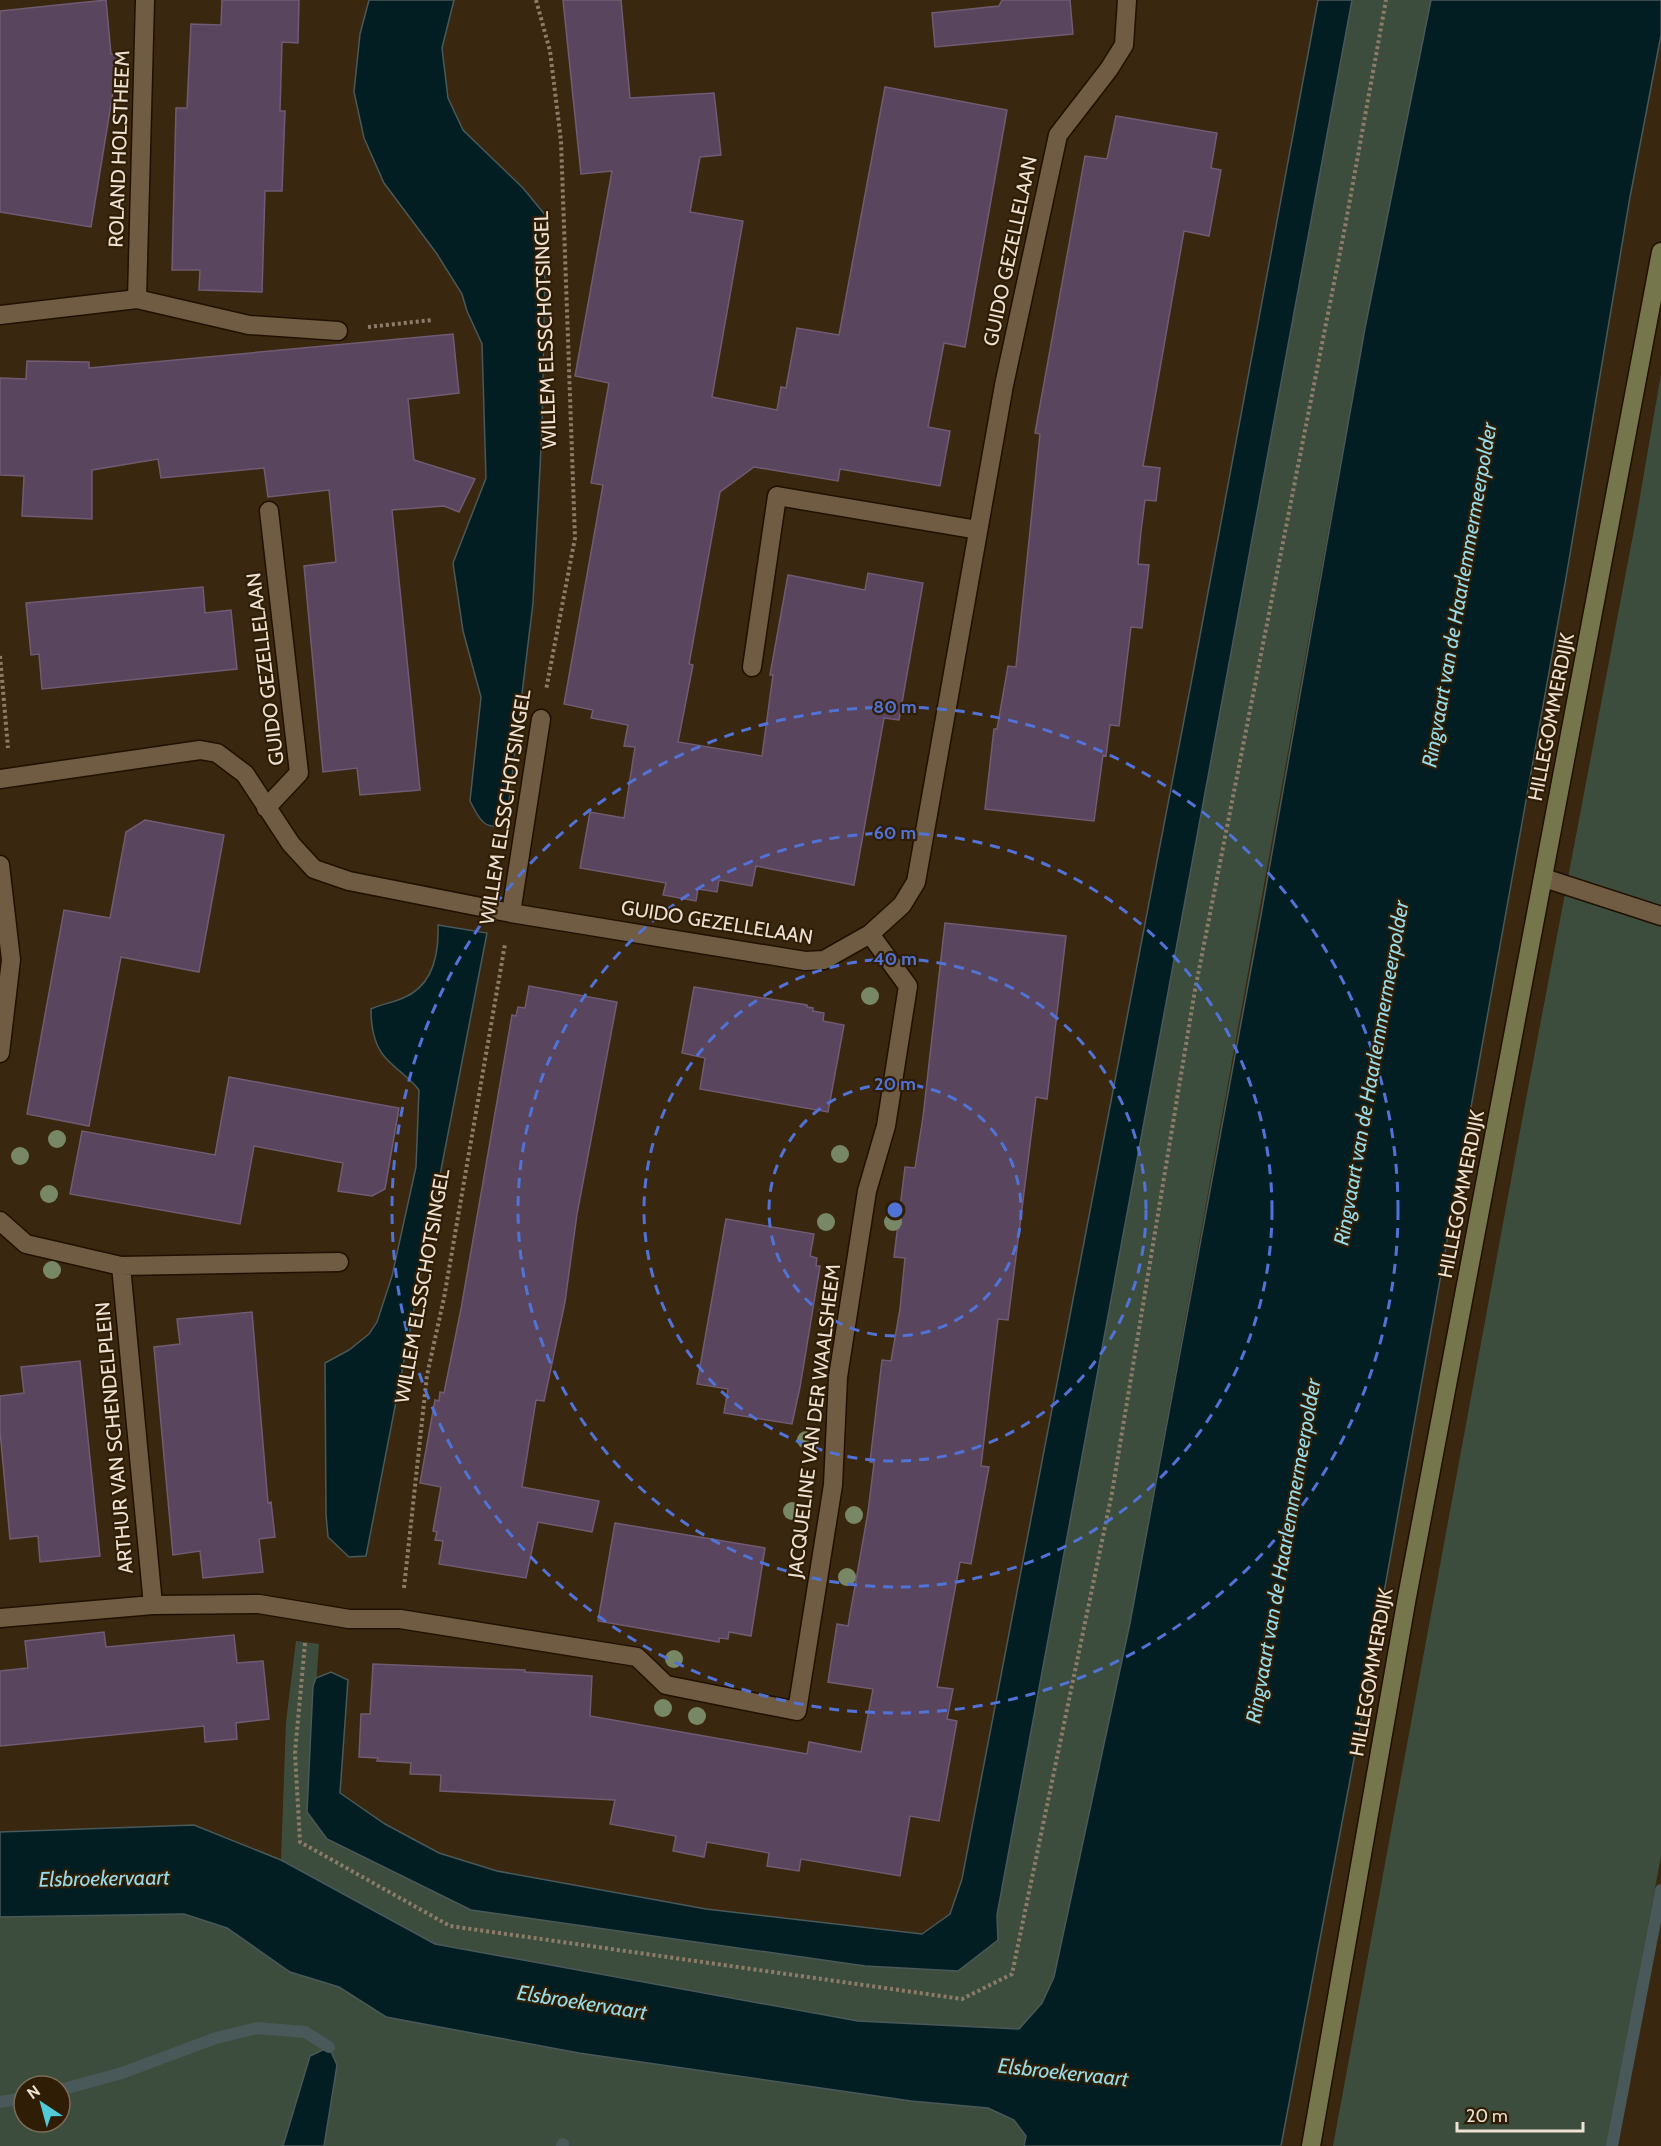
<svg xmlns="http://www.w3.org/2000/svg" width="1661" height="2146" font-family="Cabin,sans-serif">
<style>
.green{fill:#3d4d3d;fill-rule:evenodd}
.water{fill:#031e23;stroke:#495858;stroke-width:1.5}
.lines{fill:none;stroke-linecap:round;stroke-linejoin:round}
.stream{stroke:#495858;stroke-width:12}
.building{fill:#59455d;stroke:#705b73;stroke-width:1.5}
.lane-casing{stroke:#201000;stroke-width:21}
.street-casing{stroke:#201000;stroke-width:21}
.secondary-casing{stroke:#201000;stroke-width:21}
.path{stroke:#8c7c69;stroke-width:4;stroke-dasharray:3 3;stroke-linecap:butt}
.lane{stroke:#705c42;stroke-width:18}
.street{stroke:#705c42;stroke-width:18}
.secondary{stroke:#76764c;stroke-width:18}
.tree{fill:#788765}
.ring{fill:none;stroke:#5173d7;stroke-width:3;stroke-dasharray:10 8}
.labels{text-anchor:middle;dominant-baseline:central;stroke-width:4.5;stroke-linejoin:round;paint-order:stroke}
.street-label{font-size:20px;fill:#ede1d3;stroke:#2f1e05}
.water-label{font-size:21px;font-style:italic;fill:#95dbea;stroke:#2f1e05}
.centre{fill:#5173d7;stroke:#2f1e05;stroke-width:3}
.ring-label{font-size:18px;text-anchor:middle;font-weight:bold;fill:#5173d7;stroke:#2f1e05;stroke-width:4.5;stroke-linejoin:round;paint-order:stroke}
</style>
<rect width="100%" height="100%" fill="#3a270f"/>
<path class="green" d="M1352,0H1431L1365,328L1130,1623L1054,1977L1042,2003L1019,2029L858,2021L435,1944L281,1860L286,1722L296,1641L319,1644L307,1812L471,1910L998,1940L997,1915Z
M1661,374V1856L1607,2146H1333L1523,1115L1637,514Z
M184,1914L227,1928L290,1972L339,1987L386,2017L579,2053L911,2101L988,2108L1014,2120L1026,2136L1024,2146H0V1917ZM24,2086H60V2122H24Z"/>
<path class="water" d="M369,0H454L442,48L448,98L463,130L523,188L546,216L542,429L533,603L506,825C484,831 479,819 470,801L481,697L463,631L453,563L486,478L482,344L467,311L462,294L437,254L384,183L364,138L354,92L360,34Z
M1318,0H1352L997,1915L998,1940L958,1971L865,1966L471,1910L327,1839L307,1812L313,1686L316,1678L331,1672L348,1680L340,1793L385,1824L439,1853L497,1871L706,1909L922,1934L950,1914L962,1879L1194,668Z
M1431,0H1661V35L1630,197L1567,572L1357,1743L1281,2146H1024L1026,2136L1014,2120L988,2108L911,2101L579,2053L386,2017L339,1987L290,1972L227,1928L184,1914L0,1917V1832L194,1825L281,1860L435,1944L858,2021L1019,2029L1042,2003L1054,1977L1130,1623L1261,915L1365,328Z
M438,925L487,933L366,1556L349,1557L328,1537L326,1514L325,1363L349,1350L369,1334L377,1322L392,1276L416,1167L419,1090C409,1077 395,1069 384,1056C374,1044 371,1024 371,1009C381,1004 392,1003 403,998C433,986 439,954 438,925Z
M329,2047L337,2065L324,2146H283L310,2056Z"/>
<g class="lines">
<path class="stream" d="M60,2090L122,2073L216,2038L257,2028L305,2032L329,2047
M0,2102L24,2098
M562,2146L563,2144
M1612,2146L1661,1890"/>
</g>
<path class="building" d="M106,0L111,54L119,55L91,227L0,212V11Z
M222,0H299L298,43L282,42L280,111H285L282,191H265L262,292L199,290L200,270H172L176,108H187L191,24L221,25Z
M563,0H621L630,98L714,93L721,155L700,157L690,212L743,221L712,397L777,410L781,387L786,388L797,328L839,335L885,87L1007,110L965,347L944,343L928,427L950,431L940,486L840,469L838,481L754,467L720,492L689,664L693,665L678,742L762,756L773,675H770L788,575L865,590L868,573L923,583L899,720L884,718L854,885L756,866L752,886L719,880L717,892L698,889L696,901L663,895L666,883L580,868L590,812L624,818L635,747L624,746L628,725L591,718L593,710L564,704L603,485L591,483L609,383L575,376L612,171L581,174Z
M1002,0H1070L1073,34L935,47L932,13L999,6Z
M1116,116L1217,133L1211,168L1221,170L1209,236L1184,231L1143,466L1160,468L1156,501L1145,500L1141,531L1138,564L1149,565L1142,628L1131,627L1119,726L1110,725L1106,756L1103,755L1094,821L985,809L994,729H997L1008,666L1016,667L1040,434L1035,433L1085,156L1107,159Z
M453,334L459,393L408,399L414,460L475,479L459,512L444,506L392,510L420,790L360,795L357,768L323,772L304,566L336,562L329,490L268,497L264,468L161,478L158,459L92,470V519L22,516L24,476L0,475V378L26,379L27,361L89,362V368Z
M203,587L205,613L231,610L237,669L42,689L39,654L31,655L26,603Z
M145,820L224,835L199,972L121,957L89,1126L27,1114L64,910L110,918L126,832Z
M945,923L1066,936L1047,1099L1036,1097L1008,1320L998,1319L981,1466L989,1467L971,1564L960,1562L937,1687L953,1689L947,1719L957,1721L939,1821L910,1816L900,1876L801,1859L799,1871L767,1866L769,1853L707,1842L704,1857L673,1851L676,1836L610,1824L615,1800L440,1791L441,1775L410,1774L411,1763L377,1761L378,1758L359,1757L361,1714H370L373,1664L525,1670V1672L592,1676L590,1716L807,1754L809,1742L861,1752L873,1689L828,1682L837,1624L848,1626L868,1512L874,1463L870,1462L882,1360L891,1361L900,1309L905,1258L894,1257L905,1167L915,1168L923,1117Z
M529,986L617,1002L577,1214L565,1302L544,1401L536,1400L522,1487L599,1501L592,1532L538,1522L526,1578L439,1564L443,1541L435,1540L437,1532L433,1531L441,1487L420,1483L435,1400L439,1401L440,1392L444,1393L461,1309L512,1015L516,1016L518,1007L525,1008Z
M694,987L807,1005V1007L813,1008V1011L824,1013L823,1021L844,1025L828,1112L700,1089L705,1058L682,1053Z
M229,1077L399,1108L385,1189L372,1196L338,1191L343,1163L254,1146L240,1224L70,1194L82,1131L215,1155Z
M726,1219L814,1234L810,1256L817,1258L816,1266H820L800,1387L792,1424L724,1413L728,1389L697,1384Z
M252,1312L268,1503L271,1502L275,1537L259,1539L263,1572L203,1578L200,1551L173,1555L154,1347L180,1344L177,1319Z
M80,1361L100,1556L40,1562L38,1536L10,1539L0,1431V1396L24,1393L21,1367Z
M615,1523L765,1548L751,1636L729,1632L728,1639L719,1638V1642L598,1621Z
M104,1632L106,1647L234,1635L237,1663L263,1661L269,1719L236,1723L237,1739L205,1742L204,1726L0,1746V1671L28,1668L25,1641Z"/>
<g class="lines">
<defs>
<path id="lane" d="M1544,878L1661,916"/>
<path id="street" d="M137,299L249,325L338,331
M0,315L137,299L145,0
M752,667L777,496L978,530
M0,779L200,750L217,753L245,774L291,844L314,869L349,881L511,913L805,961L824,960L870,934L902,905L916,882L1004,385L1058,135L1109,69L1124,45L1127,0
M266,808L299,773L269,511
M0,865L11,960L0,1053
M511,913L541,719
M0,1221L26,1244L121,1266L339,1262
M121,1266L153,1605
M0,1618L153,1605L259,1604L349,1619H400L637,1657L666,1685L797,1711L833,1485L838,1377L867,1191L886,1126L908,986L870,934"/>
<path id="secondary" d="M1311,2146L1407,1597L1661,252"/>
</defs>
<use href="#lane" class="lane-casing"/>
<use href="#street" class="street-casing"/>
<use href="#secondary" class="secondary-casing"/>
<path class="path" d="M536,0L550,51L561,141L575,538L546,690
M368,327L432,320
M0,656L8,748
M404,1588L427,1375L444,1298L505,944
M305,1643L295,1753L300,1842L450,1926L962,1999L1012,1974L1112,1493L1195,990L1345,227L1386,0"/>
<use href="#lane" class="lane"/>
<use href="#street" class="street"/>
<use href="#secondary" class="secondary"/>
</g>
<g class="tree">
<circle cx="870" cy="996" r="9"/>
<circle cx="57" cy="1139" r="9"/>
<circle cx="840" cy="1154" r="9"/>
<circle cx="20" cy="1156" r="9"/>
<circle cx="49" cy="1194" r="9"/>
<circle cx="826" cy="1222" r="9"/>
<circle cx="893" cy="1222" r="9"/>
<circle cx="52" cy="1270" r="9"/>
<circle cx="806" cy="1440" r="9"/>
<circle cx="792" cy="1511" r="9"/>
<circle cx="854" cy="1515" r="9"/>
<circle cx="847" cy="1577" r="9"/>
<circle cx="674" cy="1659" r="9"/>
<circle cx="663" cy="1708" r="9"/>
<circle cx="697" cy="1716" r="9"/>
</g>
<g class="ring">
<circle cx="895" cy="1210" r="126"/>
<circle cx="895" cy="1210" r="251"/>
<circle cx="895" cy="1210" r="377"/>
<circle cx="895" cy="1210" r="503"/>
</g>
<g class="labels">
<g class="street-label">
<text transform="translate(119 149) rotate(-88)">ROLAND HOLSTHEEM</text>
<text transform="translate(1010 251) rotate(-78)">GUIDO GEZELLELAAN</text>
<text transform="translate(545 330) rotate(-92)">WILLEM ELSSCHOTSINGEL</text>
<text transform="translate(265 669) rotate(-97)">GUIDO GEZELLELAAN</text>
<text transform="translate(1551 717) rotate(-79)">HILLEGOMMERDIJK</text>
<text transform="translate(505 807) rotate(-81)">WILLEM ELSSCHOTSINGEL</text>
<text transform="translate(717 922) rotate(9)">GUIDO GEZELLELAAN</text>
<text transform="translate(1461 1194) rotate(-79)">HILLEGOMMERDIJK</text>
<text transform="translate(422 1286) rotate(-80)">WILLEM ELSSCHOTSINGEL</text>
<text transform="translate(814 1421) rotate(-83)">JACQUELINE VAN DER WAALSHEEM</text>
<text transform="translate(114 1438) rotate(-95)">ARTHUR VAN SCHENDELPLEIN</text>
<text transform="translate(1371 1672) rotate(-80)">HILLEGOMMERDIJK</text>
</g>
<g class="water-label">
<text transform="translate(1459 595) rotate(-80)">Ringvaart van de Haarlemmermeerpolder</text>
<text transform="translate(1371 1073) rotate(-80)">Ringvaart van de Haarlemmermeerpolder</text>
<text transform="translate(1283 1551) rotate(-80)">Ringvaart van de Haarlemmermeerpolder</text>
<text transform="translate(104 1878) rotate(-1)">Elsbroekervaart</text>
<text transform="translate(582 2002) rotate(9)">Elsbroekervaart</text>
<text transform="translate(1063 2072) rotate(6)">Elsbroekervaart</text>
</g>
</g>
<circle cx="895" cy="1210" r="9" class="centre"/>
<g class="ring-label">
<text x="895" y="713">80 m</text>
<text x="895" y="839">60 m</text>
<text x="895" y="965">40 m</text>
<text x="895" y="1090">20 m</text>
</g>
<g transform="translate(42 2104) rotate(324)"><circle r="28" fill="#2f1e05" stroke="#7b6c57" stroke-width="1.5"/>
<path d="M0-4.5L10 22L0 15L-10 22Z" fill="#52cbd8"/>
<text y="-9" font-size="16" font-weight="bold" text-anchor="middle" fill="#ede1d3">N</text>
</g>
<path d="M1457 2122v9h126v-9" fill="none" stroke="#ede1d3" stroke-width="3"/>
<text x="1466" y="2122" font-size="18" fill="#ede1d3" stroke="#2f1e05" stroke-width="4.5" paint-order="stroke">20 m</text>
</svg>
